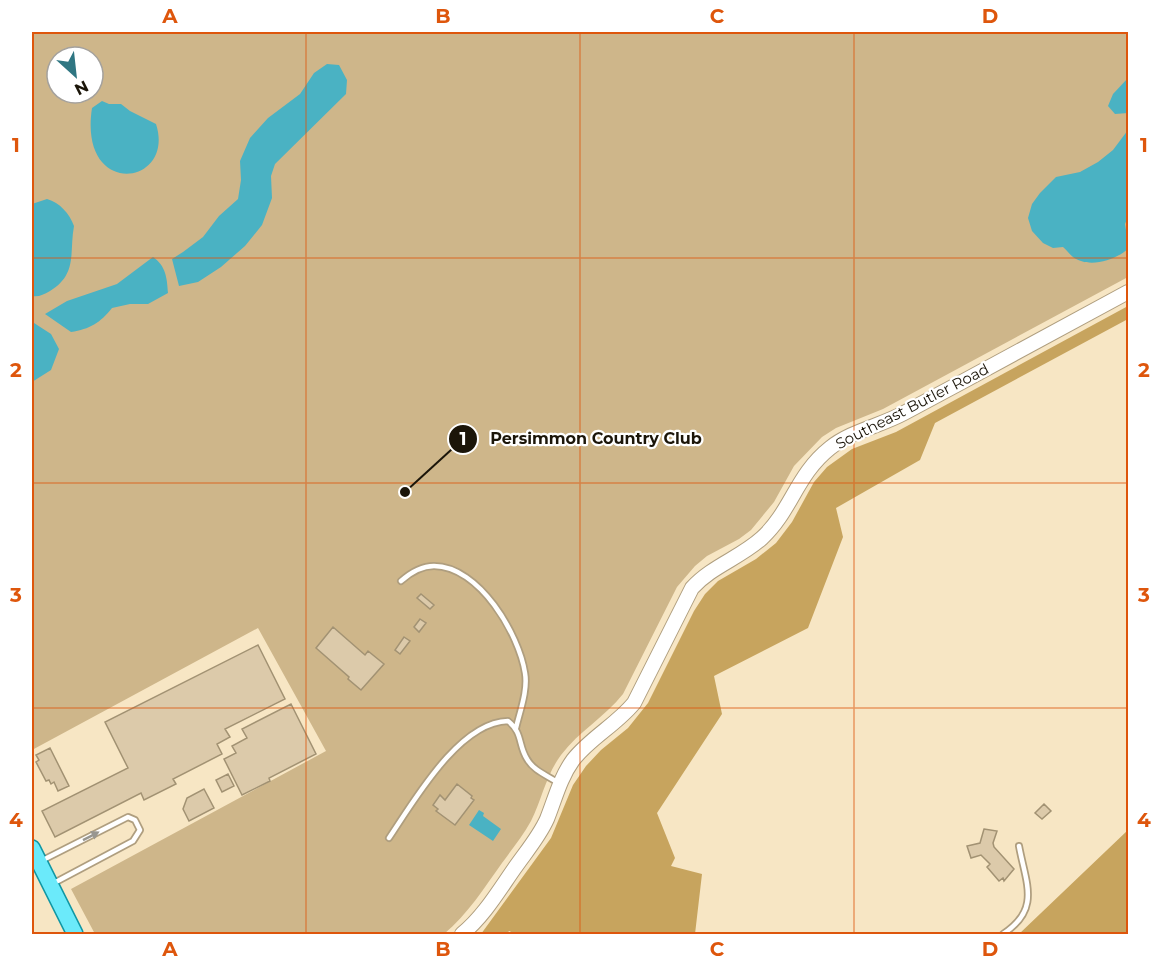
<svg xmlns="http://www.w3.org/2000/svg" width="1160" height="966" font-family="Montserrat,sans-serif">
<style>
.green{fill:#ceb68a;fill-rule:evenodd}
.forest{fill:#c7a45e}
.water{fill:#4ab2c3}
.building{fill:#dccaaa;stroke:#a29273;stroke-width:1.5}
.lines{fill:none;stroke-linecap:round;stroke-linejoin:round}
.service-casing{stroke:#af9e7f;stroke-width:8}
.secondary-casing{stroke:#af9e7f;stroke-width:16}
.primary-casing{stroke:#0f96a4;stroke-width:18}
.service{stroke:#fff;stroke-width:4.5}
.secondary{stroke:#fff;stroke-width:14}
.primary{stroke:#6beafa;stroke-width:15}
.oneway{fill:#989690}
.grid{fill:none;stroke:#de560c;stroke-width:1.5;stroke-opacity:0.55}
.labels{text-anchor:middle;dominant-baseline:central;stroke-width:4.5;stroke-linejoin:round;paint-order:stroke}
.street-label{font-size:15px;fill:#1b1509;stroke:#fff}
.leader{fill:none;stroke:#1b1509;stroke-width:2}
.callout-dot{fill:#1b1509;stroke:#fff;stroke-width:2}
.mark-label{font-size:18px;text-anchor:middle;font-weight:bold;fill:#fff}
.callout-label{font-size:16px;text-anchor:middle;font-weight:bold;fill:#1b1509;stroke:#fff;stroke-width:4.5;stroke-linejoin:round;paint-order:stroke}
.neatline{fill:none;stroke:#de560c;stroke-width:2}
.grid-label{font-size:20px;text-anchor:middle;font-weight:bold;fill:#de560c}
</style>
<rect width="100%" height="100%" fill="#f7e6c4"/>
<path class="green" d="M32,32H1128V277L883,409L836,428L822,437L794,466L774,502L751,530L739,539L707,556L695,566L677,587L623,694C605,717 579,731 561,755C546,775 542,799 531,821C523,836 512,849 502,863C484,888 468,914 444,934H95L71,889L326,751L258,628L32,750ZM57,57H93V93H57Z"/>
<path class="forest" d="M1128,306V319L935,423L920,460L836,508L843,537L808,628L714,676L722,714L657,813L675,858L671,866L702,874L695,934H512L510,931L503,934H481L551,838L573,785L586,766L601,750L628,728L648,703L694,611L705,594L718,581L756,559L776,543L792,522L814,482L827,467L852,449L896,432Z
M1128,830V934H1019Z"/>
<path class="water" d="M327,64L339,65L347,80L346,94L275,164L271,176L272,198L262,225L245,246L221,267L198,282L179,286L172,259L183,252L203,237L219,216L238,199L241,180L240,161L250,138L268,118L300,94L314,73Z
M1128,78V113L1115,114L1108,106L1113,94Z
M102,101L109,104H121L130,111L156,124C176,186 78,200 92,108Z
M1128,130V217L1125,224L1126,230L1128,232V249C1115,260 1089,269 1073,257C1069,254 1067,250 1063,247L1053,248L1043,243L1032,231L1028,218L1032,204L1040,193L1056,177L1080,172L1098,162L1113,150Z
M47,199C60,203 69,213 74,226C69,252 78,274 50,291C43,295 39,297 32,296V204Z
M153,257C166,266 167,278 168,293L148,304H130L112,308C100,323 90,329 71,332L45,314L67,301L117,284Z
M34,323L51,334L59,349L51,370L32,382V324Z
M479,810L484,813L483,816L501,829L493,841L469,825Z"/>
<path class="building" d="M421,594L434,605L430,609L417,598Z
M420,619L426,623L419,632L414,627Z
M333,627L365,655L368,651L384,664L361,690L348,679L349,677L316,648Z
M404,637L410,641L400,654L395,650Z
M258,645L285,699L225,729L230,737L217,744L222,754L173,779L176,784L144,800L141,793L55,837L42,811L128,768L105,722Z
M291,704L316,754L269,778L270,781L242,795L224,759L236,753L232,746L247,738L242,729Z
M50,748L69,786L58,791L54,782L51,784L49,780L46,781L36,762L39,760L36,755Z
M228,774L234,786L222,792L216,780Z
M457,784L472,796L471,798L474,800L455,825L436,811L438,809L433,805L440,795L445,800Z
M204,789L214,808L189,821L183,809L187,798Z
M1044,804L1051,811L1042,819L1035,813Z
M984,829L997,831L993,843L994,847L1014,869L1004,881L1003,878L999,881L987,867L990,864L981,855L971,858L967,846L980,843Z"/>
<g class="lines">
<defs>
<path id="service" d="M401,581C410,573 422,566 434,566C479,566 519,634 525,673C528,690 520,711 516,728
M389,838C414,801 459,722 508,721C523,733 518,745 527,759C533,770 546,775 557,782
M41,861L128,817L135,820L140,830L133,841L54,883
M1003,934C1041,909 1026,884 1019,846"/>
<path id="secondary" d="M462,934C483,917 498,892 514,869C525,853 539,837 547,819C555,799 560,778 573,760C590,738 616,725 634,703L692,588C712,566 740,558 762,538C792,510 796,475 830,448C851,431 880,426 904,413C979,373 1054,332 1128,292"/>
<path id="primary" d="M32,848L75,934"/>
</defs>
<use href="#service" class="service-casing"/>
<use href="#secondary" class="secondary-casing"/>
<use href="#primary" class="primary-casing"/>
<use href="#service" class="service"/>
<use href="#secondary" class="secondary"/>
<use href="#primary" class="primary"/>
</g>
<defs><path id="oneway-solid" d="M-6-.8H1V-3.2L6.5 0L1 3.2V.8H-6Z" transform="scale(1.5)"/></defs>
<use class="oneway" href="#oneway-solid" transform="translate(91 836) rotate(-27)"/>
<path class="grid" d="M306,32V934M580,32V934M854,32V934M32,258H1128M32,483H1128M32,708H1128"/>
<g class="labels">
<g class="street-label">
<text transform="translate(912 406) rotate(-27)">Southeast Butler Road</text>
</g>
</g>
<path class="leader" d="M405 492L463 439"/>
<g class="callout-dot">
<circle cx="405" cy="492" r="6"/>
<circle cx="463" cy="439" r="15"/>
</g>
<g class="mark-label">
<text x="463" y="445">1</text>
</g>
<g class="callout-label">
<text x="596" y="444">Persimmon Country Club</text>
</g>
<rect width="1160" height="966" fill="none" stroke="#ffffff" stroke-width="66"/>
<g transform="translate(75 75) rotate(153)"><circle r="28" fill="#ffffff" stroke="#a4a19d" stroke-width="1.5"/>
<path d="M0-4.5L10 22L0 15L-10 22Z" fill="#2f7682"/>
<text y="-9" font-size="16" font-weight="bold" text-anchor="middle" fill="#1b1509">N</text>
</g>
<rect x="33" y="33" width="1094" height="900" class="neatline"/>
<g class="grid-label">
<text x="170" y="23">A</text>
<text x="443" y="23">B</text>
<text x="717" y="23">C</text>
<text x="990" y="23">D</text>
<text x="16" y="152">1</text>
<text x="1144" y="152">1</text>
<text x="16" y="377">2</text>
<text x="1144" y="377">2</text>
<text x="16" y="602">3</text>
<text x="1144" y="602">3</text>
<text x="16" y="827">4</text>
<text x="1144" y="827">4</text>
<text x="170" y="956">A</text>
<text x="443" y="956">B</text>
<text x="717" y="956">C</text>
<text x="990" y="956">D</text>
</g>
</svg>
